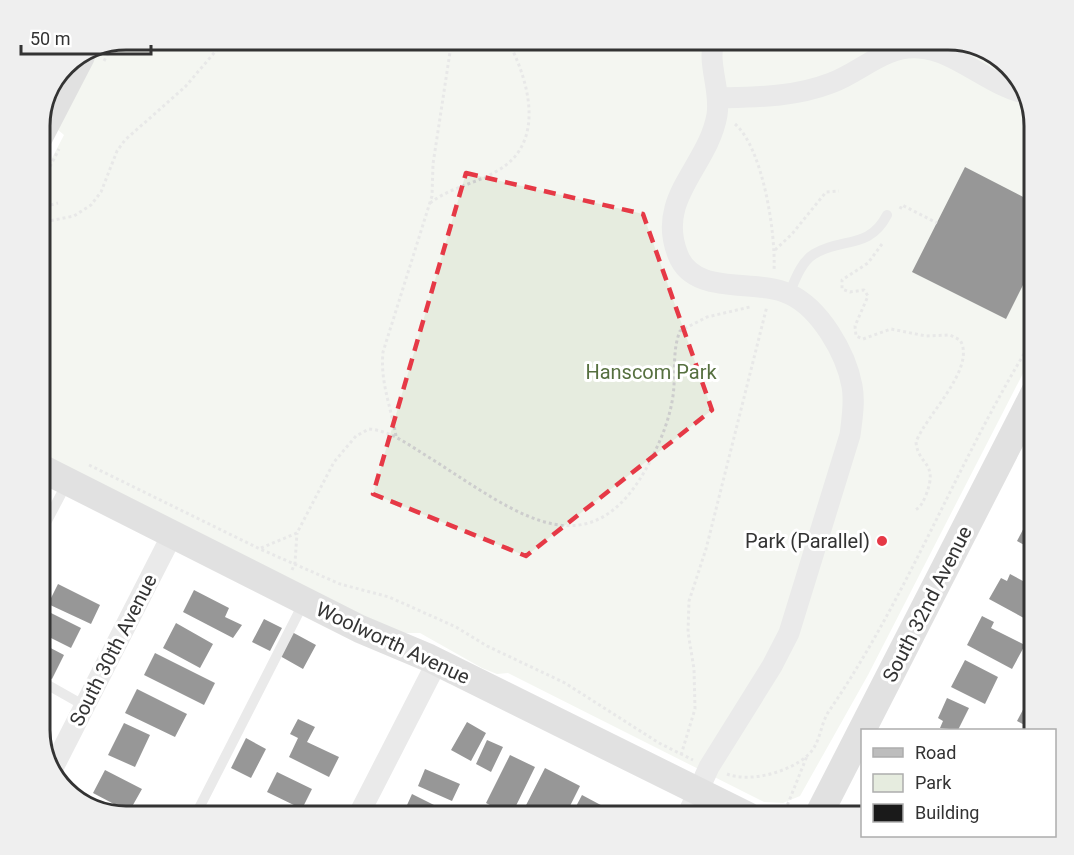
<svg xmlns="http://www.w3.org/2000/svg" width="1074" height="855" font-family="Roboto,sans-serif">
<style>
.green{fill:#e6ecdf}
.building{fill:#1a1a1a}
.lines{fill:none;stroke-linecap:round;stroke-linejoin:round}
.path{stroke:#cdcdcd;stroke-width:3;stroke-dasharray:3 3;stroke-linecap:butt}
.lane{stroke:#d0d0d0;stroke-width:10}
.street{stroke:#d0d0d0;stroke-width:21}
.secondary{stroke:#bdbdbd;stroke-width:28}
.marked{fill:none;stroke:#e63946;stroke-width:4.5;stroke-dasharray:12 8;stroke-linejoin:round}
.poi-dot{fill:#e63946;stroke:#fff;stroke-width:2}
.labels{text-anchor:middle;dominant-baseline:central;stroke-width:6;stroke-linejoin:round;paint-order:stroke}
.park-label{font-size:20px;fill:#56703f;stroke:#fff}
.poi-label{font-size:20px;fill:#333;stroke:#fff;text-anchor:end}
.street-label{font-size:20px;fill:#333;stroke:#fff}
.rim{fill:none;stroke:#333;stroke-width:3}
</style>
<rect width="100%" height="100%" fill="#fff"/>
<path class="green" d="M125,39H949L1005,60L1026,87L1035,125V350L868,675L800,796L783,803L764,802L508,673L497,674L482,668L420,633H396L39,453V183L64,135L57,129L87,53Z"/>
<path class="building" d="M965,167L1035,203V261L1006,319L912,272Z
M1028,520L1035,524V551L1017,541Z
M1010,574L1032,586L1030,590L1035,593L1033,623L989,599L1001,578L1007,581Z
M58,584L100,605L91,624L48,604Z
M194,590L229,608L225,617L242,625L233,638L183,612Z
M45,610L81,628L71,648L39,632V621Z
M982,616L994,622L991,628L1025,645L1012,669L967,645Z
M264,619L282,628L270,651L252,642Z
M176,623L213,644L200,668L163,648Z
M292,632L316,645L303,669L280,656Z
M39,642L64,655L52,679L39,673Z
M155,653L215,683L204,705L144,675Z
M965,660L998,677L985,704L951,687Z
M137,689L187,714L175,737L125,713Z
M947,698L969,708L958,730L940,728L943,721L938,718Z
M1026,704L1035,709L1034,730L1017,721Z
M298,719L315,727L307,742L339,757L329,777L289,757L298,738L290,734Z
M467,722L486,733L471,761L451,750Z
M124,723L150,735L135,767L108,755Z
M246,738L266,749L251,778L231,768Z
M487,740L503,747L491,772L476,764Z
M510,755L535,767L511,816L486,803Z
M545,768L580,786L565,816H528L522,813Z
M425,769L460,784L452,801L418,786Z
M105,770L142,789L129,812L93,793Z
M277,772L312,789L302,809L267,792Z
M412,794L446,811L444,816L403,814Z
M582,795L612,811L614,807L631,816H571Z
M248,809L257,814L260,809L273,816H244Z"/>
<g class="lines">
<path class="path" d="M104,61L113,44
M735,124C763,148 776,234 774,271
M39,188L59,149
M430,203C451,187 475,184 497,171C547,143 529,80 507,39
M39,208L58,203
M900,209L902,205L937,223
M39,223L74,216L91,205L101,192L117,151L125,140L185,87L226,39
M882,244L868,263L842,280V289L850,292L864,290L868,296L855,326L856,336L863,339L891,329L926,336L950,335L960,340C977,368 926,415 916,442C918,466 939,461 926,495C923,502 921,507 915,510
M775,250L792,234L826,192L839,191
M396,436C391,407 380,382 383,352L432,196L433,164L452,39
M39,440L48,445
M89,465L260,549L340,584L389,597L456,627L487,646L565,683L659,743L693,760
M261,548L297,533L334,462L356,436L369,429C392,431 410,446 430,458C519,514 596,582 657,447C666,428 673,406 674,385C675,367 673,348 680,331L707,317L750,307
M292,570L295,563L297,533
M681,755L695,709L694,669L688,632L689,601L706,549L767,306
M727,774C750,783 790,772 808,755C821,743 820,724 829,711C910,593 959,457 1035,336
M783,816L807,756"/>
<path class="lane" d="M789,294C795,280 801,262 814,254C842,237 869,250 887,215
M39,536L67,483
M39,680L85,706
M195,816L304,602"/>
<path class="street" d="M719,98C757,97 795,97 831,83C861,72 885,45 919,48C956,50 990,87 1028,94
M54,766L172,535
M358,816L437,662
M687,816L709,767L772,666L789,633L850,435C852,419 855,402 852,386C846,353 820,308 789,294C756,278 694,297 678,255C655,198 708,167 717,115C721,89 707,65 714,39"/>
<path class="secondary" d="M39,137L81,56
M39,467L360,629L429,658L748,816
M818,816L1035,392"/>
</g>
<path d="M0 0H1074V855H0ZM466,173L643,214L712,410L526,556L373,494Z" fill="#fff" fill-opacity=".55" fill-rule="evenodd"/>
<path class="marked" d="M466,173L643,214L712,410L526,556L373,494Z"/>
<circle class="poi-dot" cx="882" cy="541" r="6"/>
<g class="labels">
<g class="park-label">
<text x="651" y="372">Hanscom Park</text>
</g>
<g class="poi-label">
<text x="870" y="541">Park (Parallel)</text>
</g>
<g class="street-label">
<text transform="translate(927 604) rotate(-63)">South 32nd Avenue</text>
<text transform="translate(393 643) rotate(25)">Woolworth Avenue</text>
<text transform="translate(113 650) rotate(-63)">South 30th Avenue</text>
</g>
</g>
<path d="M0 0H1074V855H0ZM126 50H948A76 76 0 0 1 1024 126V730A76 76 0 0 1 948 806H126A76 76 0 0 1 50 730V126A76 76 0 0 1 126 50Z" fill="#efefef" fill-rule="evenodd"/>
<path class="rim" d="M126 50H948A76 76 0 0 1 1024 126V730A76 76 0 0 1 948 806H126A76 76 0 0 1 50 730V126A76 76 0 0 1 126 50Z"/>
<rect x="861" y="729" width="195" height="108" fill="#ffffff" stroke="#adadad" stroke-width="1.5"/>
<rect x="873" y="748" width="30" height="9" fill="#bdbdbd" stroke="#adadad" stroke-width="1.5"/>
<text x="915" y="759" font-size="18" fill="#333333">Road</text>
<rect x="873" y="774" width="30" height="18" fill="#e6ecdf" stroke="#adadad" stroke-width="1.5"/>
<text x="915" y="789" font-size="18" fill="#333333">Park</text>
<rect x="873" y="804" width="30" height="18" fill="#1a1a1a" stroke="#adadad" stroke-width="1.5"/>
<text x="915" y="819" font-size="18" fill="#333333">Building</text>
<path d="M21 45v9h130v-9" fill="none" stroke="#333333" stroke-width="3"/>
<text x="30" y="45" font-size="18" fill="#333333" stroke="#ffffff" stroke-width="4.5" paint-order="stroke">50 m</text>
</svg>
